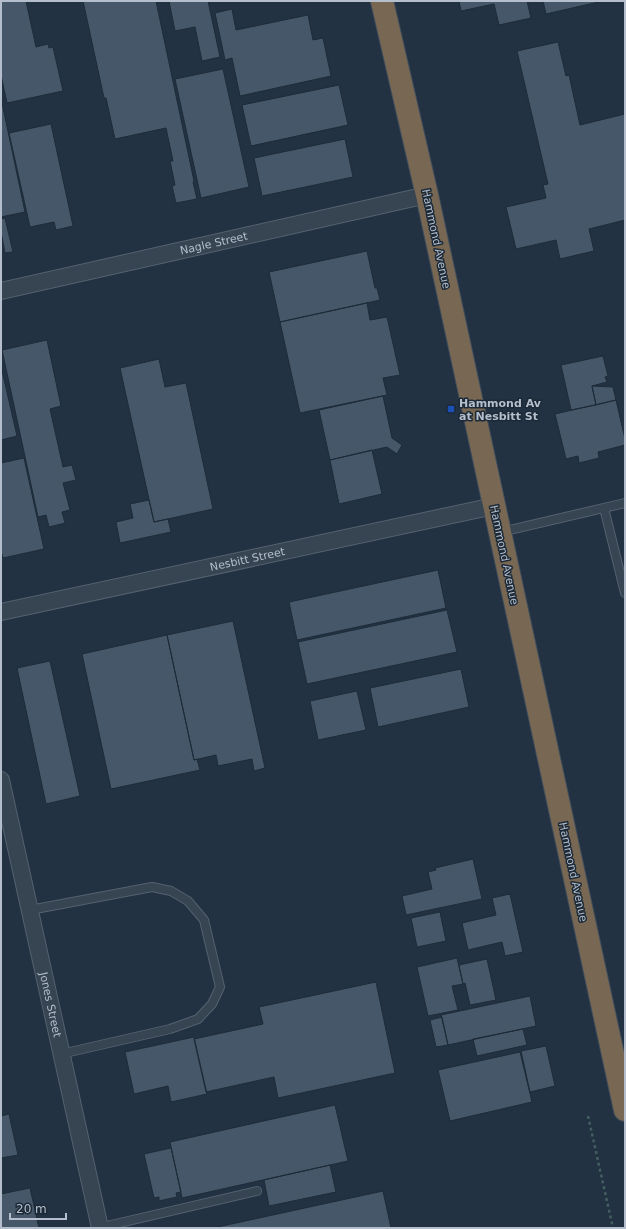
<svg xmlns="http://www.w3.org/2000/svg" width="626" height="1229" font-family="'DejaVu Sans',sans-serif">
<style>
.building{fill:#465769;stroke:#1e2b39}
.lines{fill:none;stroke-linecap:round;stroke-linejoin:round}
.lane-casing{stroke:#55616f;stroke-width:10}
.street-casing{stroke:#55616f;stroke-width:18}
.highway-casing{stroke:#424e5c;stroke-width:24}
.path{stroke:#435e60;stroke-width:2.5;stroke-dasharray:3 3;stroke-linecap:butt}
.lane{stroke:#374452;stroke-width:8}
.street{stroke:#374452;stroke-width:16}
.highway{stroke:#786853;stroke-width:22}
.transit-dot{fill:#1a4fb4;stroke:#1c2937;stroke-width:1.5}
.labels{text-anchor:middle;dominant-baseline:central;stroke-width:3;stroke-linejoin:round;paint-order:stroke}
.street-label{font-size:11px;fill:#b4becc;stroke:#1c2937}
.poi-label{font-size:11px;font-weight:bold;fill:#b4becc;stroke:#1c2937;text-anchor:start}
</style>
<rect width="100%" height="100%" fill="#223242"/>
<path class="building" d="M1,1H26L36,47L48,44L49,48L53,47L63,91L7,103L1,75Z
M83,1H156L194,181L193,182L197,199L176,203L172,186L175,185L170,161H173L166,128L115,139L106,98H104Z
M169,1H208L220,57L202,61L195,27L175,31Z
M459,1H527L531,18L499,25L494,4L461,11Z
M543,1H603L546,14Z
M232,9L236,30L308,15L313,40L323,38L331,76L240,96L232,58L225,60L215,13Z
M558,42L566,76L569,75L580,125L625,114V220L589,229L594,251L560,259L556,240L516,249L506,207L546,198L543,185L548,184L517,51Z
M223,69L249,187L201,198L175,79Z
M339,85L348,125L251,146L242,105Z
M1,98L25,212L1,217Z
M51,124L73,226L56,230L54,222L30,227L9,133Z
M345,139L353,177L262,196L254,158Z
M5,218L13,252L5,253L1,232V219Z
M367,251L375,288H377L380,300L280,322L269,272Z
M367,303L370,320L387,317L400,375L383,378L387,395L300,413L280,322Z
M47,340L61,406L50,409L63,467L72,465L76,480L63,483L70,510L62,512L65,523L49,527L46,515L38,517L2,350Z
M603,356L608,376L605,377L607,382L592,386L596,405L571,410L561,365Z
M159,359L165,387L186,383L213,509L154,522L120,368Z
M1,366L17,436L1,440Z
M592,386L613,387L616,400L596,405Z
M383,396L392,438L402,445L397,454L387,447L330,460L319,410Z
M616,400L625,439V445L598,452L599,458L579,463L578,456L566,459L555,414Z
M372,450L382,494L339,504L330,460Z
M24,458L44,549L3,558L1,551V463Z
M149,500L154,522L168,519L171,532L120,543L116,522L133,518L130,504Z
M438,570L446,608L297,640L289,602Z
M447,610L457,652L307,684L298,642Z
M233,621L265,768L254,771L252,759L218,766L216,755L194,760L167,635Z
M167,635L194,760L197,759L200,770L111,789L82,654Z
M50,661L80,796L46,804L17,668Z
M461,669L469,707L378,727L370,688Z
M357,691L366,730L318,740L310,701Z
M473,859L482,899L406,915L402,896L432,889L428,872L436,870L435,868Z
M510,894L523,952L505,956L502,942L468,950L462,923L496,915L492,898Z
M440,912L446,941L417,947L411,918Z
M457,958L463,984L452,986L458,1010L428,1016L417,967Z
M487,959L496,1000L470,1005L465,983L463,984L459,965Z
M376,982L395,1073L278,1098L274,1077L206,1092L194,1039L263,1024L259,1007Z
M530,996L536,1026L448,1045L441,1015Z
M442,1017L448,1045L436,1047L430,1020Z
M523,1029L527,1045L477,1056L473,1039Z
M194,1037L207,1094L171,1102L168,1086L134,1094L125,1052Z
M546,1046L555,1086L530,1092L521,1051Z
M520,1052L532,1102L450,1121L438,1070Z
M335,1105L348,1161L182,1198L170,1142Z
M9,1114L18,1155L1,1158V1116Z
M171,1148L181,1192L176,1193L177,1197L159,1201V1197L154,1198L144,1154Z
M330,1165L336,1192L269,1206L264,1180Z
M30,1188L39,1228H1V1194Z
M383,1191L391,1228H213Z"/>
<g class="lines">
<defs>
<path id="lane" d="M604,508L625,593
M501,532L625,503
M30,910L152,887L171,891L188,901L204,920L220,987L212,1004L198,1019L170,1029L61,1054
M98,1228L257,1191"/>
<g id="street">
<path id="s1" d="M1,291L427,195"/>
<path id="s2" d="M1,612L494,506"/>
<path id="s3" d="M1,780L100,1228"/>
</g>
<path id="highway" d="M382,1L427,195L625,1110"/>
</defs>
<use href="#lane" class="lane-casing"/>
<use href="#street" class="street-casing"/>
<use href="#highway" class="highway-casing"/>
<path class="path" d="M588,1116L613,1228"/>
<use href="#lane" class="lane"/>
<use href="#street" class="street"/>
<use href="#highway" class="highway"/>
</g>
<rect class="transit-dot" x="447" y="405" width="8" height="8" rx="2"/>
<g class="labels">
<g class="street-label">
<text transform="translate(436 239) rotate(78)">Hammond Avenue</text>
<text stroke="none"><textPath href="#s1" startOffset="218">Nagle Street</textPath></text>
<text transform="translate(504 555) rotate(78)">Hammond Avenue</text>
<text stroke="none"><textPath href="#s2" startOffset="252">Nesbitt Street</textPath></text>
<text transform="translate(573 872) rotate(78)">Hammond Avenue</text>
<text stroke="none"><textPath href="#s3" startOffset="230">Jones Street</textPath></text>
</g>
<g class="poi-label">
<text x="459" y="403">Hammond Av<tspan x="459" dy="13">at Nesbitt St</tspan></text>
</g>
</g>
<rect width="626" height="1229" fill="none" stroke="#b4becc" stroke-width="4"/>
<path d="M10 1213v6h56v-6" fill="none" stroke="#b4becc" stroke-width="2"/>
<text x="16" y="1213" font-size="12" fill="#b4becc" stroke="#1c2937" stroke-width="3" paint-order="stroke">20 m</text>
</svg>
